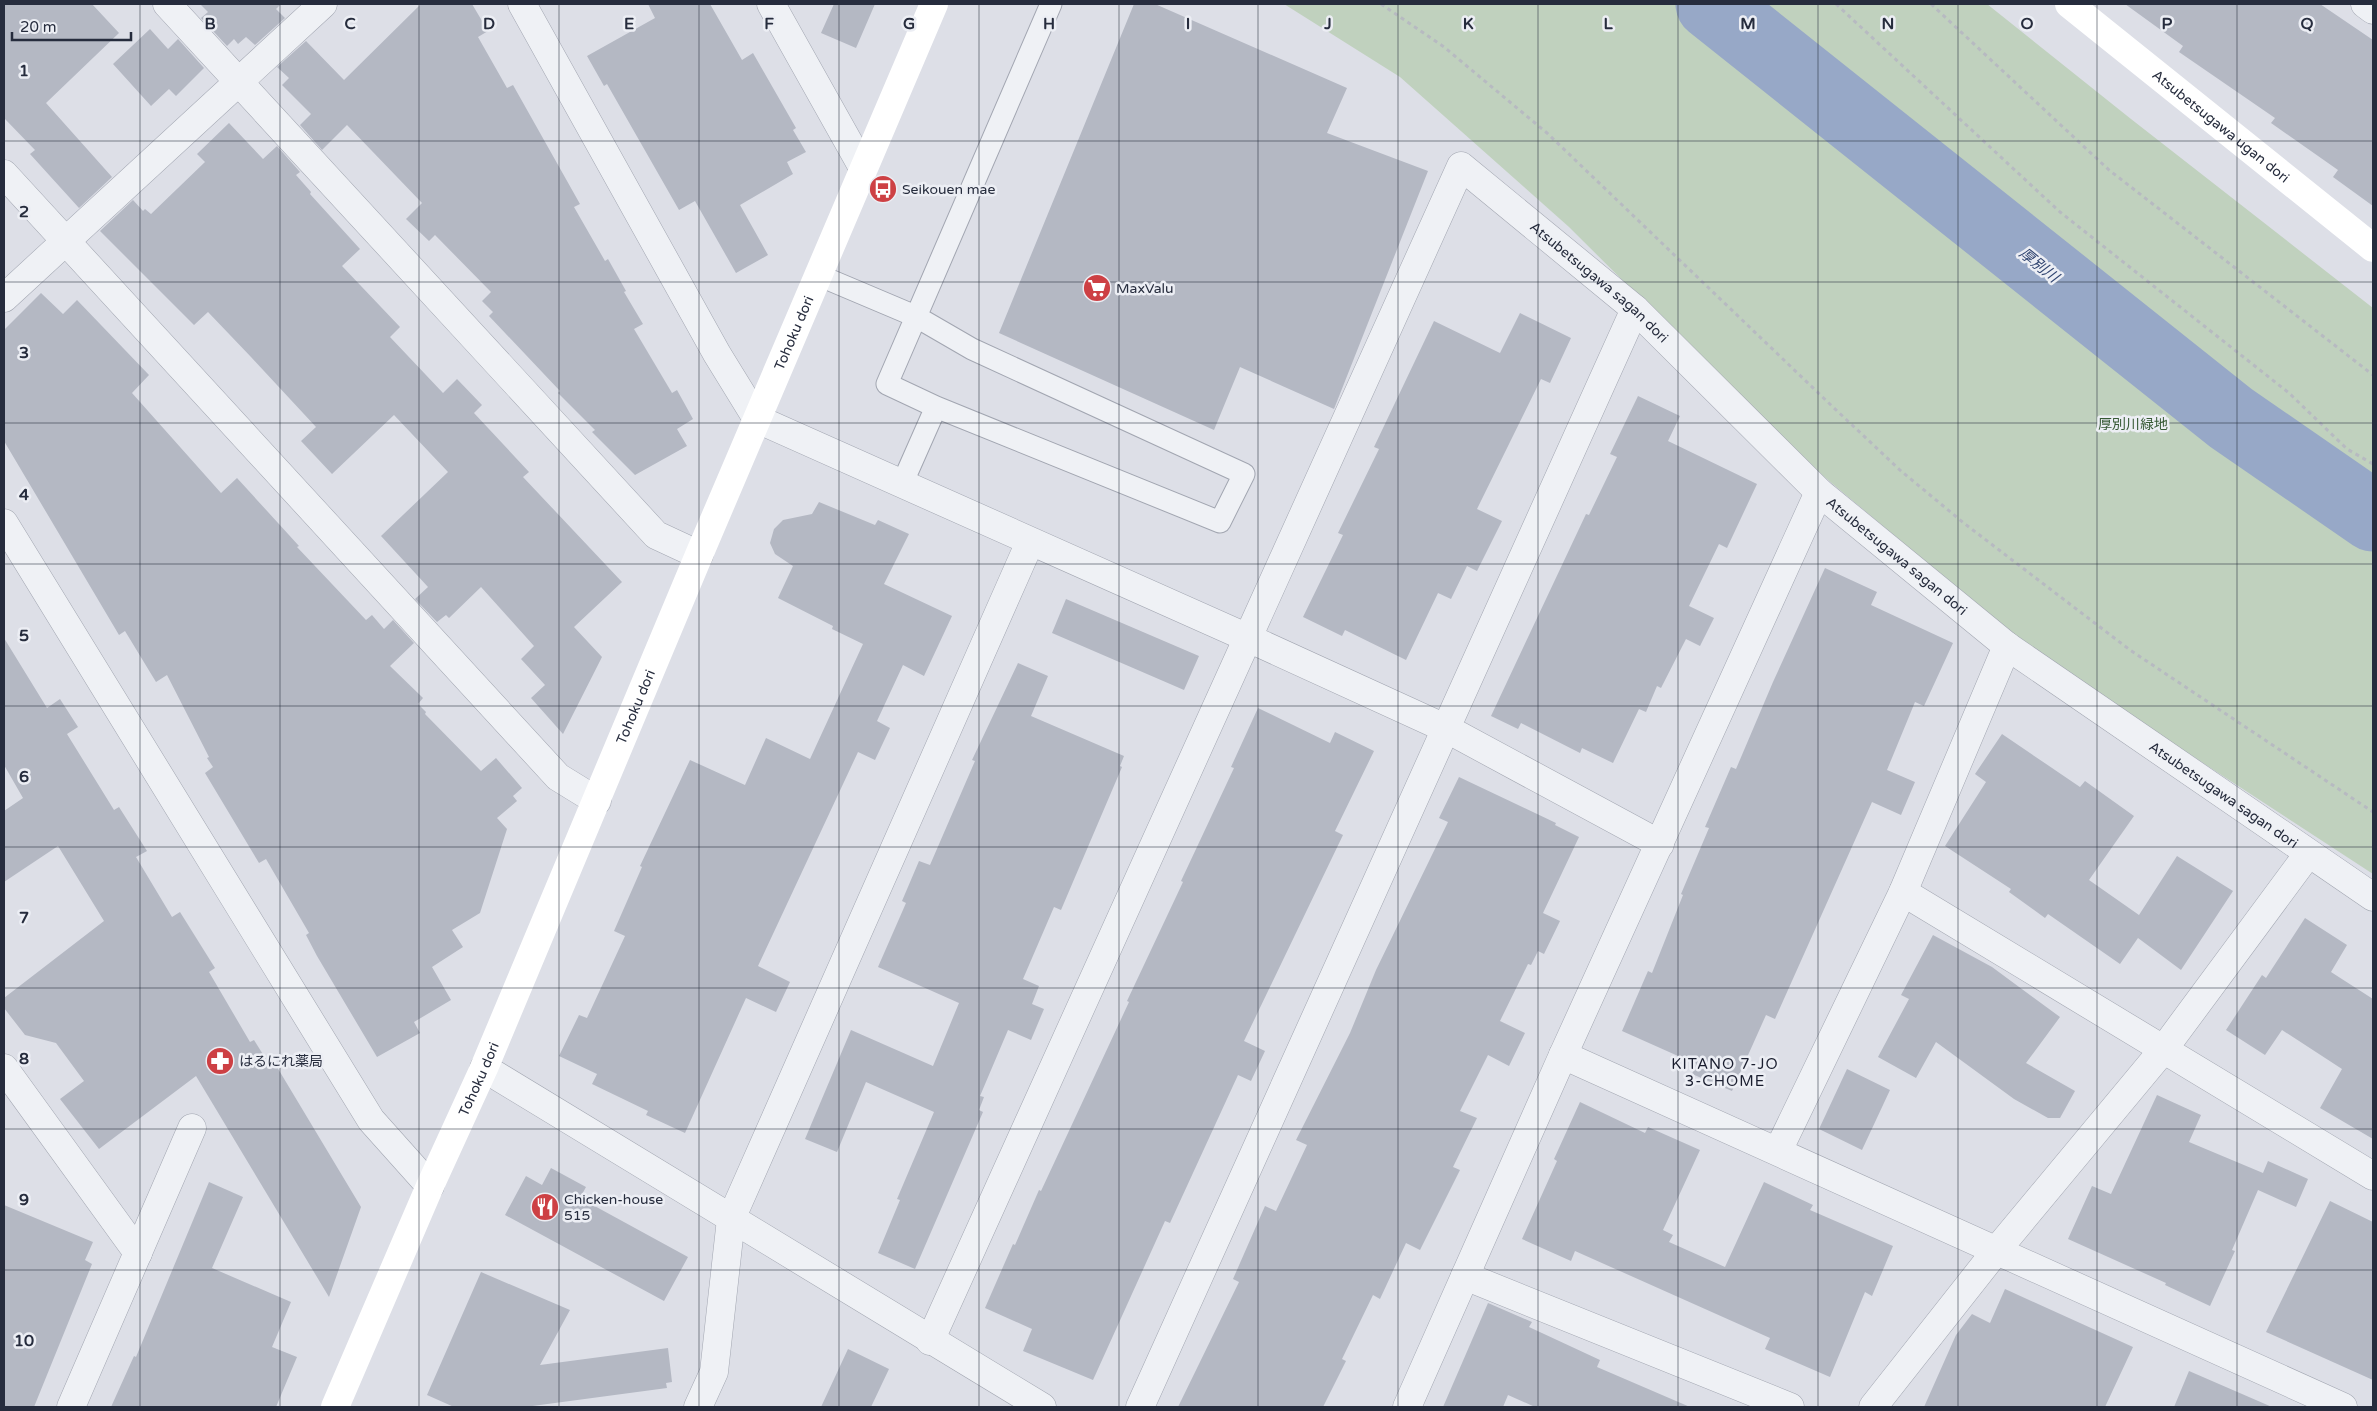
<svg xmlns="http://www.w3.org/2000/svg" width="2377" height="1411" font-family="'Varela Round','Noto Sans JP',sans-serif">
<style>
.green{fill:#c0d1be}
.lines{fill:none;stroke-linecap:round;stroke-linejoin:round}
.river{stroke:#97a8c7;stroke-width:71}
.building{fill:#b4b8c3}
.lane-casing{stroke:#a2a6b1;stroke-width:23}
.street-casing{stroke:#a2a6b1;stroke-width:29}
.path{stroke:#b7bac1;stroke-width:3;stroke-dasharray:4 4;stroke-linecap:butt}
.lane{stroke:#eff1f5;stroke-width:21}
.street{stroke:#eff1f5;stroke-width:28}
.secondary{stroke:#fff;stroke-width:28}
.grid{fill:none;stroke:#262c3d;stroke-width:1;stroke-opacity:0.55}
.labels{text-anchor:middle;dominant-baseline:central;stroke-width:5;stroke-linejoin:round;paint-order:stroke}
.street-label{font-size:14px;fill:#262c3d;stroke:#eceef4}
.poi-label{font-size:14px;fill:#262c3d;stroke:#eceef4;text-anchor:start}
.park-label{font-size:14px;fill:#365934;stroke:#eceef4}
.water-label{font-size:15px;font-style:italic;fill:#314571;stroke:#eceef4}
.neighbourhood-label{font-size:15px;letter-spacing:1px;fill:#191d2e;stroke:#eceef4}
.grid-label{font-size:16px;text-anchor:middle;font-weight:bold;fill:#262c3d;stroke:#eceef4;stroke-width:5;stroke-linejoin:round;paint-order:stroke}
</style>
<rect width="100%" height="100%" fill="#dddfe7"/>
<path class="green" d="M1284,4H1987L2131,119L2373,308V874L2033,652L1797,454L1569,227L1400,77Z"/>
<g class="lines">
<path class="river" d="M1711,4L2231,418L2373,516"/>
</g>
<path class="building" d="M4,4H92L119,33L46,103L112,177L79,208L30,154L35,150L4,118Z
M200,4H281L276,9L285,18L255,45L246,37L238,44L234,39L227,46L201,18L208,12Z
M421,4H472L488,31L478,37L507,88L513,85L580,204L574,207L605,261L608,259L626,291L624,292L643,324L634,329L672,393L677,390L693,419L677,429L687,446L635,475L592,432L595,430L558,393L560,391L489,316L493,312L482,301L491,292L435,235L429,241L406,219L422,203L347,125L322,150L300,125L311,114L282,85L289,78L277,67L306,41L344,80Z
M648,4H710L742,60L753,53L796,128L793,130L806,152L787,162L793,174L740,205L768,255L736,273L695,201L679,210L607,84L604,86L587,56L655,18Z
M834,4H875L856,48L821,33Z
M1134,4H1155L1347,88L1327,133L1428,171L1334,409L1240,367L1214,430L999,333Z
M2125,4H2320L2373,40V206L2333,177L2338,170L2271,123L2275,118L2179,52L2183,46Z
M150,29L168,49L178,39L204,68L176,96L169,89L151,106L113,64Z
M229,123L263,159L277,146L300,172L296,175L311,192L310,194L360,249L342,266L400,327L390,337L443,393L457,379L482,405L474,413L529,472L523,477L622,582L574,627L602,657L563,734L531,698L545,685L521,659L534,646L481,587L449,618L446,615L437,622L415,599L428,587L381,536L448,472L394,415L332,474L301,441L316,427L251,357L208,312L194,325L100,231L133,200L143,211L145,209L151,214L205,162L197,154Z
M41,293L63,314L77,300L149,375L132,393L221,493L237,478L299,546L297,547L366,620L372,615L384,629L393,620L414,643L390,666L423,698L418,704L426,712L425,714L481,771L496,758L522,788L513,796L517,801L497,818L507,829L480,913L452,930L463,947L432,967L451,1000L414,1022L420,1033L377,1057L317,956L306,935L309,933L266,859L259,863L205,773L213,767L207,758L209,757L167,675L156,682L125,631L119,635L4,441V330Z
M1520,313L1571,338L1550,383L1541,379L1477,509L1502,521L1477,571L1467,566L1451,599L1438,593L1406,660L1345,630L1342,636L1303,617L1343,535L1338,533L1379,449L1374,447L1434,321L1500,353Z
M1638,396L1680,416L1668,441L1757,484L1727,548L1719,544L1689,606L1714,618L1700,646L1686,639L1661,688L1657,686L1646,712L1639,709L1613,763L1582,748L1580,753L1521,723L1518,729L1491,716L1586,514L1589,515L1617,457L1610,454Z
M819,502L875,525L878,520L909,534L884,584L952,616L924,676L903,665L877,721L890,728L875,760L858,752L758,966L790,982L776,1012L746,998L685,1133L646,1115L648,1111L592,1084L597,1074L559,1056L579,1015L587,1018L625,936L614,931L642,867L640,866L690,760L745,785L766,738L810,759L863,644L832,629L833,626L778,598L793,566L775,554L770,543L774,529L783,520L812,514Z
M1825,568L1877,592L1871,605L1953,643L1924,706L1915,702L1887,770L1915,782L1901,815L1872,802L1775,1019L1766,1015L1732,1091L1692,1074L1696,1064L1622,1031L1648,971L1652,973L1683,895L1681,894L1709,828L1705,827L1731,767L1736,769L1773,682Z
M1066,599L1199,656L1184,690L1052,633Z
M4,638L47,708L60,699L78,727L67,734L114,810L119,807L147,851L136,857L172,917L180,912L215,968L209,972L250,1042L254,1040L269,1064L274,1062L361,1207L329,1297L196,1076L99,1149L60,1099L84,1081L56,1043L25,1035L4,1008V998L104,921L58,846L4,882V811L23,798L4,765Z
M1018,663L1048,676L1031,716L1124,756L1120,766L1122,767L1061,910L1054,907L1023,979L1039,986L1032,1004L1044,1009L1031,1040L1008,1030L980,1096L984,1097L979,1110L983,1112L915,1269L878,1253L900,1200L897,1199L934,1112L866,1082L837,1152L805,1139L851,1030L933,1066L959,1003L878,967L906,903L902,901L919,861L930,865L975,761L972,760Z
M1258,708L1330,743L1335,732L1374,751L1335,831L1343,835L1244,1041L1265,1051L1251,1081L1238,1075L1170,1223L1165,1221L1093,1380L1023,1351L1032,1329L985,1308L1013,1244L1015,1245L1039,1190L1041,1191L1129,1002L1127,1001L1183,882L1181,881L1234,768L1231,767Z
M2002,734L2080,787L2085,781L2134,816L2089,880L2139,915L2177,856L2233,891L2181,970L2138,938L2120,964L2048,914L2045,918L2009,892L2011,889L1945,846L1986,782L1975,774Z
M1459,777L1556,823L1555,825L1579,837L1543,913L1560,921L1544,954L1538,951L1531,965L1528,964L1500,1021L1525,1033L1509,1066L1488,1055L1460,1111L1477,1118L1453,1167L1460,1170L1420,1250L1406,1243L1380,1299L1373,1295L1342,1359L1346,1361L1323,1407H1178L1239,1282L1233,1279L1265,1206L1276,1211L1307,1145L1296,1140L1350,1033L1376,970L1448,822L1439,818Z
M2305,918L2347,945L2331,972L2373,999V1139L2320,1108L2342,1069L2282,1030L2265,1055L2226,1030L2262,975L2266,978Z
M1933,935L1992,967L2060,1017L2026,1063L2075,1091L2060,1118H2048L2014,1099L1936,1042L1916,1078L1878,1057L1909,999L1901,995Z
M1847,1069L1890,1090L1862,1150L1819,1129Z
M2157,1095L2201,1115L2189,1142L2263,1173L2268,1161L2308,1179L2296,1207L2258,1190L2232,1250L2235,1251L2210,1306L2165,1285L2166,1283L2068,1239L2092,1186L2111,1194Z
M1580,1102L1645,1133L1648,1127L1700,1150L1663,1230L1673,1235L1669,1242L1725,1267L1764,1182L1813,1205L1810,1210L1893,1246L1872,1296L1865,1292L1830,1377L1765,1349L1770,1338L1575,1251L1571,1261L1522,1239L1557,1161L1554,1159Z
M551,1168L586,1187L580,1198L688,1257L664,1301L505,1215L526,1176L542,1185Z
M209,1182L243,1197L212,1268L291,1302L272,1347L297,1357L276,1407H111L134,1356L136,1357Z
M2330,1201L2373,1222V1380L2266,1332Z
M4,1205L93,1242L85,1260L92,1264L34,1407H4Z
M481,1272L570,1310L540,1365L668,1348L672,1382L666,1383L667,1388L525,1407H454L427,1395Z
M2005,1289L2133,1347L2105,1407H1924L1956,1335L1972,1314L1990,1323Z
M1488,1303L1532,1322L1529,1327L1600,1360L1597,1367L1690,1407H1535L1508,1395L1503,1407H1443Z
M848,1349L889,1369L871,1407H821Z
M2189,1371L2272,1407H2174Z"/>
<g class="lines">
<defs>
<path id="lane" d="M818,275L915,316L972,349L1244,474L1220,522L936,407L887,384L1051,4
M902,484L936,407"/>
<g id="street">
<path d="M167,4L656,535L699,555"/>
<path d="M522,4L717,354L757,419L1248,638L1447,729L1660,844"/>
<path d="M771,4L863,168"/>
<path d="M2365,4L2373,10"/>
<path d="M4,174L558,777L597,801"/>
<path d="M4,298L323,4"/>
<path d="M4,523L371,1120L430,1186"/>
<path d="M1903,892L2373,1176"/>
<path d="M1563,1055L2343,1407"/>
<path d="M4,1068L138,1253"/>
<path d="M484,1068L1042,1407"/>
<path d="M1778,1151L1903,892L2007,646"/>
<path d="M1465,1276L1790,1407"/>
<path id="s1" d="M930,1341L1461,166L1635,309L1819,492L2007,646L2373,897"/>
<path d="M71,1407L192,1128"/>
<path d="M698,1407L714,1372L731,1219L1030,542"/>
<path d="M1140,1407L1635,309"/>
<path d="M1407,1407L1563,1055L1819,492"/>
<path d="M1873,1407L1996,1251L2163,1050L2308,854"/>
</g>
</defs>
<use href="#lane" class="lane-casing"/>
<use href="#street" class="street-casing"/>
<path class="path" d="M1381,4L1444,47L1547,133L1834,408L1901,471L1965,524L2130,650L2373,812
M1836,4L2060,212L2289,393L2347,449L2373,464
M1931,4L2109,170L2373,375"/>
<use href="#lane" class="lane"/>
<use href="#street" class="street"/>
<g class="secondary">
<path id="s2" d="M2069,4L2373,248"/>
<path id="s3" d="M335,1407L430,1186L484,1068L699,555L934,4"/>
</g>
</g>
<path class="grid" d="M140,4V1407M280,4V1407M419,4V1407M559,4V1407M699,4V1407M839,4V1407M979,4V1407M1119,4V1407M1258,4V1407M1398,4V1407M1538,4V1407M1678,4V1407M1818,4V1407M1958,4V1407M2097,4V1407M2237,4V1407M4,141H2373M4,282H2373M4,423H2373M4,564H2373M4,706H2373M4,847H2373M4,988H2373M4,1129H2373M4,1270H2373"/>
<defs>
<symbol id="bus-disc" viewBox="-11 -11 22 22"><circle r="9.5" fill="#cd4044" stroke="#eceef4"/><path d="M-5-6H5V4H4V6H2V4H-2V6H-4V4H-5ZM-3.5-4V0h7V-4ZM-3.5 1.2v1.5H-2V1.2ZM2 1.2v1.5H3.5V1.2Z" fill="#fff"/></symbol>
<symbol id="supermarket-disc" viewBox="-11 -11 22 22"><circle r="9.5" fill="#cd4044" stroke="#eceef4"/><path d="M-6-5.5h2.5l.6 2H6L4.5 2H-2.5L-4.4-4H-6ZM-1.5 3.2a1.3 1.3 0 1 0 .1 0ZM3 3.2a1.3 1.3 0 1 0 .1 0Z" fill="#fff"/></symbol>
<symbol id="pharmacy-disc" viewBox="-11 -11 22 22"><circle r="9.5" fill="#cd4044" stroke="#eceef4"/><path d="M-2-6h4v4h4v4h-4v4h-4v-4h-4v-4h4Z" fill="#fff"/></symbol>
<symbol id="restaurant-disc" viewBox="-11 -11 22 22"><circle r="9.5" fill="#cd4044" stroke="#eceef4"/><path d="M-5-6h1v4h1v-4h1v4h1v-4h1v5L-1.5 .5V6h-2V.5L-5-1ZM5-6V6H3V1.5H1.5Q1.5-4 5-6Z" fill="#fff"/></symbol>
</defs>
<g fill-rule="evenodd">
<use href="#bus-disc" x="867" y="173" width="32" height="32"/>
<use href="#supermarket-disc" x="1081" y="272" width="32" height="32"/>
<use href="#pharmacy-disc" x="204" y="1045" width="32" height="32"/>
<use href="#restaurant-disc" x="529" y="1191" width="32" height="32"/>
</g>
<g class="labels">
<g class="street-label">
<text stroke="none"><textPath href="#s2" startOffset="195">Atsubetsugawa ugan dori</textPath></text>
<text stroke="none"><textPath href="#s1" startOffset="1470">Atsubetsugawa sagan dori</textPath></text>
<text stroke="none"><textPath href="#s3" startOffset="1168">Tohoku dori</textPath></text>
<text stroke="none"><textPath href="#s1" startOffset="1875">Atsubetsugawa sagan dori</textPath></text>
<text stroke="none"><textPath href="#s3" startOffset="762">Tohoku dori</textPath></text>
<text stroke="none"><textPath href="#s1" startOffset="2280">Atsubetsugawa sagan dori</textPath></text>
<text stroke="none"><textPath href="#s3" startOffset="358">Tohoku dori</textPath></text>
</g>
<g class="poi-label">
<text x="902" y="189">Seikouen mae</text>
<text x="1116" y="288">MaxValu</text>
<text x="239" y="1061">はるにれ薬局</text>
<text x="564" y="1199">Chicken-house<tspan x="564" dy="16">515</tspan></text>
</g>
<g class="park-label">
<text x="2133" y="424">厚別川緑地</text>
</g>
<g class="water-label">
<text transform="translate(2039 265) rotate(39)">厚別川</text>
</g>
<g class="neighbourhood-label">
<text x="1725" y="1064">KITANO 7-JO<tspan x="1725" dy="17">3-CHOME</tspan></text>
</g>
</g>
<g class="grid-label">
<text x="210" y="29">B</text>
<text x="350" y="29">C</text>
<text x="489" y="29">D</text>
<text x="629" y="29">E</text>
<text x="769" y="29">F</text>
<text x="909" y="29">G</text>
<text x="1049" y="29">H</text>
<text x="1188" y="29">I</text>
<text x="1328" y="29">J</text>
<text x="1468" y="29">K</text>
<text x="1608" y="29">L</text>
<text x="1748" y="29">M</text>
<text x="1888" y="29">N</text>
<text x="2027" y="29">O</text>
<text x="2167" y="29">P</text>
<text x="2307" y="29">Q</text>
<text x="24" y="76">1</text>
<text x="24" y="217">2</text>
<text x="24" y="358">3</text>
<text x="24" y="500">4</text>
<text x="24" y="641">5</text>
<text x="24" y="782">6</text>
<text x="24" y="923">7</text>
<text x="24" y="1064">8</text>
<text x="24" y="1205">9</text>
<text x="24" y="1346">10</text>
</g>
<rect width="2377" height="1411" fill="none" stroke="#262c3d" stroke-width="10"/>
<path d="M12 32v8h119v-8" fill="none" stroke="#262c3d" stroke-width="2.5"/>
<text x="20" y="32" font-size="15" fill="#262c3d" stroke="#eceef4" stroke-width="4" paint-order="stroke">20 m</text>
</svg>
